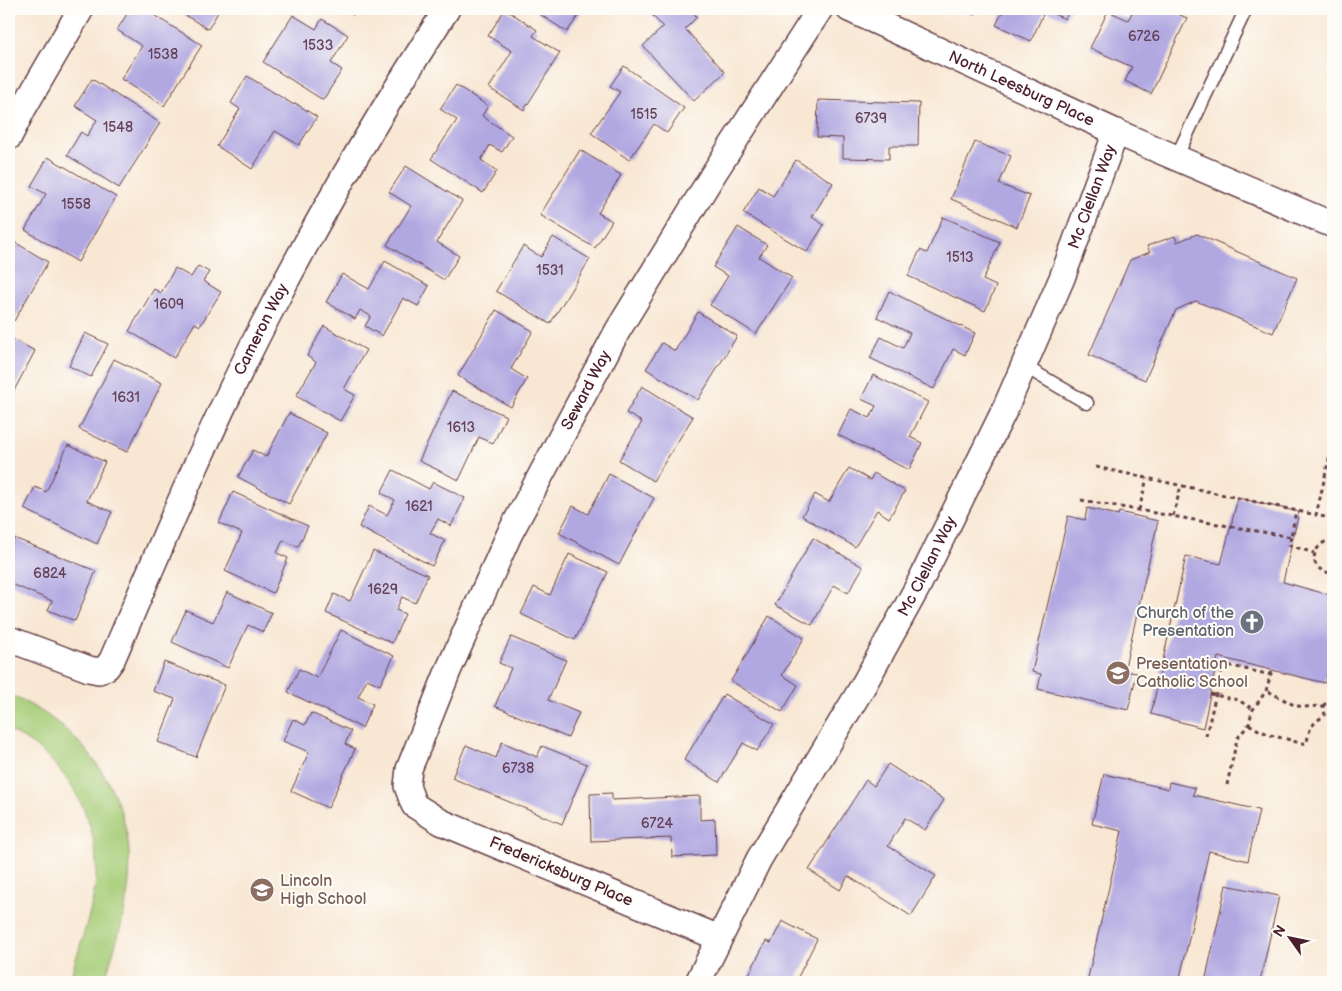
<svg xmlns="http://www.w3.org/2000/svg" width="1342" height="991" font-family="'Balsamiq Sans',sans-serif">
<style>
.green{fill:#a7cd78;stroke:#787652}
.building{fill:#b1a8e1}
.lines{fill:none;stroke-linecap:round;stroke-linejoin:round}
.lane-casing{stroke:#643d44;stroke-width:15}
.street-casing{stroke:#643d44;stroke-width:28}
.path{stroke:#643d44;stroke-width:3;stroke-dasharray:4 4;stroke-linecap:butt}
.lane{stroke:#fff;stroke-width:12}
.street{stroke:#fff;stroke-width:25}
.labels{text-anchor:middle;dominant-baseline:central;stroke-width:4;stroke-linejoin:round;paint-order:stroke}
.number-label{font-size:14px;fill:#644158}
.street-label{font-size:16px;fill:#4a1f2b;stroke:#fdfcf7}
.worship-label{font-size:16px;fill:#5b616d;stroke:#fdfcf7;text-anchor:end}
.education-label{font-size:16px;fill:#785e54;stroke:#fdfcf7;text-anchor:start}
</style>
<rect width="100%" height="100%" fill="#fdfcf7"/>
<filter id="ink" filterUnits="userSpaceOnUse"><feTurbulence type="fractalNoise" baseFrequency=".02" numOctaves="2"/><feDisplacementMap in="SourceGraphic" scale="10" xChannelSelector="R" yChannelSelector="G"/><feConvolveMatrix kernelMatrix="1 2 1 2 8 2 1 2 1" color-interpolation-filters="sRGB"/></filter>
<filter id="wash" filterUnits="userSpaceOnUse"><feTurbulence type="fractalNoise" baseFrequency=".0096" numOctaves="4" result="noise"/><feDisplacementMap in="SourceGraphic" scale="20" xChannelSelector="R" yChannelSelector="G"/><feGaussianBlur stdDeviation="1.12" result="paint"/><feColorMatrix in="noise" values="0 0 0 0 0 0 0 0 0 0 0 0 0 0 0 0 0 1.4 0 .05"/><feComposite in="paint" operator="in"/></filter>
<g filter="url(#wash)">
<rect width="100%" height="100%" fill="#f8e7d3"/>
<path class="green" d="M9,695C87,726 140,805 128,890C124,922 113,952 104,982H69C78,951 90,919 95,887C104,824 66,756 9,731Z"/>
<g id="blocks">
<path class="building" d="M130,9H144L202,45L164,106L121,79L142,46L117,30Z
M175,9H220L208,29Z
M342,9H357L353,15Z
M505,9L537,30L533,36L560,53L524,110L489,88L512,51L488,36Z
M532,9H583L567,32Z
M658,9H689L697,17L685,29L725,72L694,101L643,46L663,27L652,15Z
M961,9H977L974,15Z
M1004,9H1070L1065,19L1045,10L1031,41L996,25Z
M1134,9H1167L1187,18L1151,94L1125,81L1132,67L1090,48L1108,11L1128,20Z
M293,15L316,29L322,19L348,35L331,63L342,70L323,100L263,62Z
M624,66L684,108L667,133L654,124L629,160L591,133L620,92L610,86Z
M247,76L294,105L295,103L317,117L299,145L275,131L252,169L217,146L240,109L231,103Z
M92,79L160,123L119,188L67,155L81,132L87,136L97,120L75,106Z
M456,85L488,106L482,116L512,136L502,152L490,145L481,160L497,171L483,193L431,159L457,120L440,109Z
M818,100L919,103L918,146H889V159L843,158V138L817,137Z
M975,142L1011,156L999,184L1030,196L1017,227L951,199Z
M580,150L621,175L598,213L612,221L595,248L540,215Z
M48,157L116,197L78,262L25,230L46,194L31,186Z
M796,160L833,183L812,217L824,225L807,252L743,213L759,187L773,196Z
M406,166L462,201L437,242L459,256L444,280L387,245L411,206L389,192Z
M943,217L1000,242L983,280L996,286L985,311L908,276L920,250L927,253Z
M738,227L767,245L759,257L792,278L756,334L710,305L728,276L713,267Z
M1197,234L1297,278L1273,333L1196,301L1176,310L1145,380L1089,355L1130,260L1150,252L1147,246L1175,236L1177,242Z
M553,237L590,259L550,324L496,291L523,246L541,257Z
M11,240L48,262L14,321L9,317V245Z
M385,261L429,286L418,306L403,298L382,336L365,326L371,316L360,310L355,319L326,302L342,274L369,289Z
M198,266L209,272L203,281L221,292L200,326L195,323L174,358L129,331L154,289L161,293L175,268L191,277Z
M889,291L975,333L965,355L953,349L934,389L870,358L881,337L903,348L910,333L877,317Z
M496,310L533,331L511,369L527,379L511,407L458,376Z
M698,312L737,336L698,400L646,369L662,343L675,351Z
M324,326L366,350L344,389L355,395L340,421L296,396L316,362L307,356Z
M85,333L108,344L91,377L69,366Z
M9,337L35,351L9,400Z
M114,359L162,383L127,452L79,429Z
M873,375L928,402L910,437L922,443L909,470L838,435L851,409L870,418L876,406L861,399Z
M642,386L693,417L653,481L619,460L642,422L626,413Z
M452,391L506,416L493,444L479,437L459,480L419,461Z
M289,413L327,433L289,504L238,477L253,450L266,457Z
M68,445L105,462L87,501L112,512L97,544L24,509L35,487L46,492Z
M849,468L870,480L874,473L905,491L889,518L877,510L855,547L802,516L815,494L829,502Z
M393,470L429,489L433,482L465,498L451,526L438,519L430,533L445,541L432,566L359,527L369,506L387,515L395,500L381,493Z
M609,474L654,498L619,565L559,533L573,506L588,514Z
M233,492L308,526L298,547L283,540L277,553L288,558L273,593L225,571L242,533L219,523Z
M1238,498L1299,512L1283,582L1333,596V647L1325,683L1218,657L1203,728L1151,714L1186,556L1221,564Z
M1087,508L1118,515L1119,512L1158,521L1124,671L1137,673L1128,710L1038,689L1041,674L1032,672L1068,516L1085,520Z
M14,538L96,571L75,621L48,610L52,601L9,583V551Z
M813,538L863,567L848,593L834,585L812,625L775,605Z
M373,551L428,575L415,603L402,597L396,610L405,614L392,643L326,613L334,594L350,601Z
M569,554L608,572L575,640L521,614L534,587L550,595Z
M227,592L272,613L263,632L248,625L228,668L172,642L186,610L213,622Z
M769,616L804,638L782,675L798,685L782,712L731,681Z
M341,630L394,656L380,685L367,679L358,697L373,704L362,728L288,692L299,669L317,678Z
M511,637L566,660L548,700L579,713L568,738L495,706L511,668L499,663Z
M164,662L225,685L196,757L158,742L175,699L153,691Z
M724,694L774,724L757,751L743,743L719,782L684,760Z
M311,713L351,731L345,744L355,749L328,808L291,791L309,752L283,741L293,719L305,725Z
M502,742L537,757L542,746L587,764L562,824L452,778L466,745L496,758Z
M888,764L944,800L925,830L905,818L888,846L936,876L911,916L848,876L840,890L809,870L866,780L874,786Z
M1104,774L1168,789L1169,782L1195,788L1193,795L1259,810L1248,861L1209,851L1179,982H1087L1122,831L1092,824Z
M612,793V800L700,796V820L715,819L716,855L672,857L671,838L591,841L590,794Z
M1226,885L1279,896L1260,982H1205Z
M782,921L817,939L797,979L804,982H745L766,941L771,943Z"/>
</g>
</g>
<g filter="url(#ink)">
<use href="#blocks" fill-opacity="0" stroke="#643d44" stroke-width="1"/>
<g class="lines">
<defs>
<path id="lane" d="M1176,158L1246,9
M1024,366L1087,403"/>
<g id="street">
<path id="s1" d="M849,9L1116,132L1333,225"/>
<path d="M9,137L23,109L81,9"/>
<path id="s2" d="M9,639L89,669L99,671L107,667L112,660C159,550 206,437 261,329C317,219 380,112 447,9"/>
<path id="s3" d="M719,938L441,822L414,805L407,786L409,769L448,671L509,535L618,330L714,173L820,9"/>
<path id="s4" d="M698,982L759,859L863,686L917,588L1004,411L1062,278L1116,132"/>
</g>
</defs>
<use href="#lane" class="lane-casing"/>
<use href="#street" class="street-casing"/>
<path class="path" d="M1333,442L1316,515L1333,519
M1096,467L1316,515
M1081,500L1291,537L1296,511
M1139,510L1147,478
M1173,516L1181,486
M1291,537L1289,545L1314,553
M1333,539C1309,544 1307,572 1333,573
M1330,659L1333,661
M1210,694L1238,700L1253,709
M1323,706L1333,696
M1249,724C1262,733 1272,736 1287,739C1294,741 1299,744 1307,743C1309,727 1312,724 1325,715L1323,706L1303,707L1294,705L1266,690
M1206,736L1223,664L1271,675
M1227,785L1237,739L1249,724L1252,711L1266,691L1272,670"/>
<use href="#lane" class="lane"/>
<use href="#street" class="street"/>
</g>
</g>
<defs>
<symbol id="church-disc" viewBox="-11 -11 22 22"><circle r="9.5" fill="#6b7280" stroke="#fdfcf7"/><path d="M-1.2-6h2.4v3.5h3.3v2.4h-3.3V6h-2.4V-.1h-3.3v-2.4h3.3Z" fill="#fff"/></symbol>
<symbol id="school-disc" viewBox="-11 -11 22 22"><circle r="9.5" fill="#8d6e63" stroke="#fdfcf7"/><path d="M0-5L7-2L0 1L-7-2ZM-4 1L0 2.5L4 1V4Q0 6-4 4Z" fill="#fff"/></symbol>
</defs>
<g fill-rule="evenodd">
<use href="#church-disc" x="1238" y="608" width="28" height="28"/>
<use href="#school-disc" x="1104" y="659" width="28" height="28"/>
<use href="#school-disc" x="248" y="876" width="28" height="28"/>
</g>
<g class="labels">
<g class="number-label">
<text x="1144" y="36">6726</text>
<text x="318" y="45">1533</text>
<text x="163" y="54">1538</text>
<text x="644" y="114">1515</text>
<text x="871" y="118">6739</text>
<text x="118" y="127">1548</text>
<text x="76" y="204">1558</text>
<text x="960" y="257">1513</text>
<text x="550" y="270">1531</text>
<text x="169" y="304">1609</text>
<text x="126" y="397">1631</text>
<text x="461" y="427">1613</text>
<text x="419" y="506">1621</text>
<text x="50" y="573">6824</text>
<text x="383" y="589">1629</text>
<text x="518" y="768">6738</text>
<text x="657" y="823">6724</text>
</g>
<g class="street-label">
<text stroke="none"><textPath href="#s1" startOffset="190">North Leesburg Place</textPath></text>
<text stroke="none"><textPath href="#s4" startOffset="880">Mc Clellan Way</textPath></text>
<text stroke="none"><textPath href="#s2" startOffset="476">Cameron Way</textPath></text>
<text stroke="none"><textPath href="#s3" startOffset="789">Seward Way</textPath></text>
<text stroke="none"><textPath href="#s4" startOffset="475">Mc Clellan Way</textPath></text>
<text transform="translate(561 872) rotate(23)">Fredericksburg Place</text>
</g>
<g class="worship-label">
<text x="1234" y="613">Church of the<tspan x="1234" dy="18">Presentation</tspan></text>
</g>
<g class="education-label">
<text x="1136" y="664">Presentation<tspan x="1136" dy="18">Catholic School</tspan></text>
<text x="280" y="881">Lincoln<tspan x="280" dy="18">High School</tspan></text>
</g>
</g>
<rect width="1342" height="991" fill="none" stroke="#fdfcf7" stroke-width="30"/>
<g transform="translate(1290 938) rotate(303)" stroke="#fdfcf7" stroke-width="4" paint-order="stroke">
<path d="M0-4L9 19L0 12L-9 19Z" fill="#4a1f2b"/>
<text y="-8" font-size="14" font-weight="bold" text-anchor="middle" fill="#4a1f2b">N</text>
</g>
</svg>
